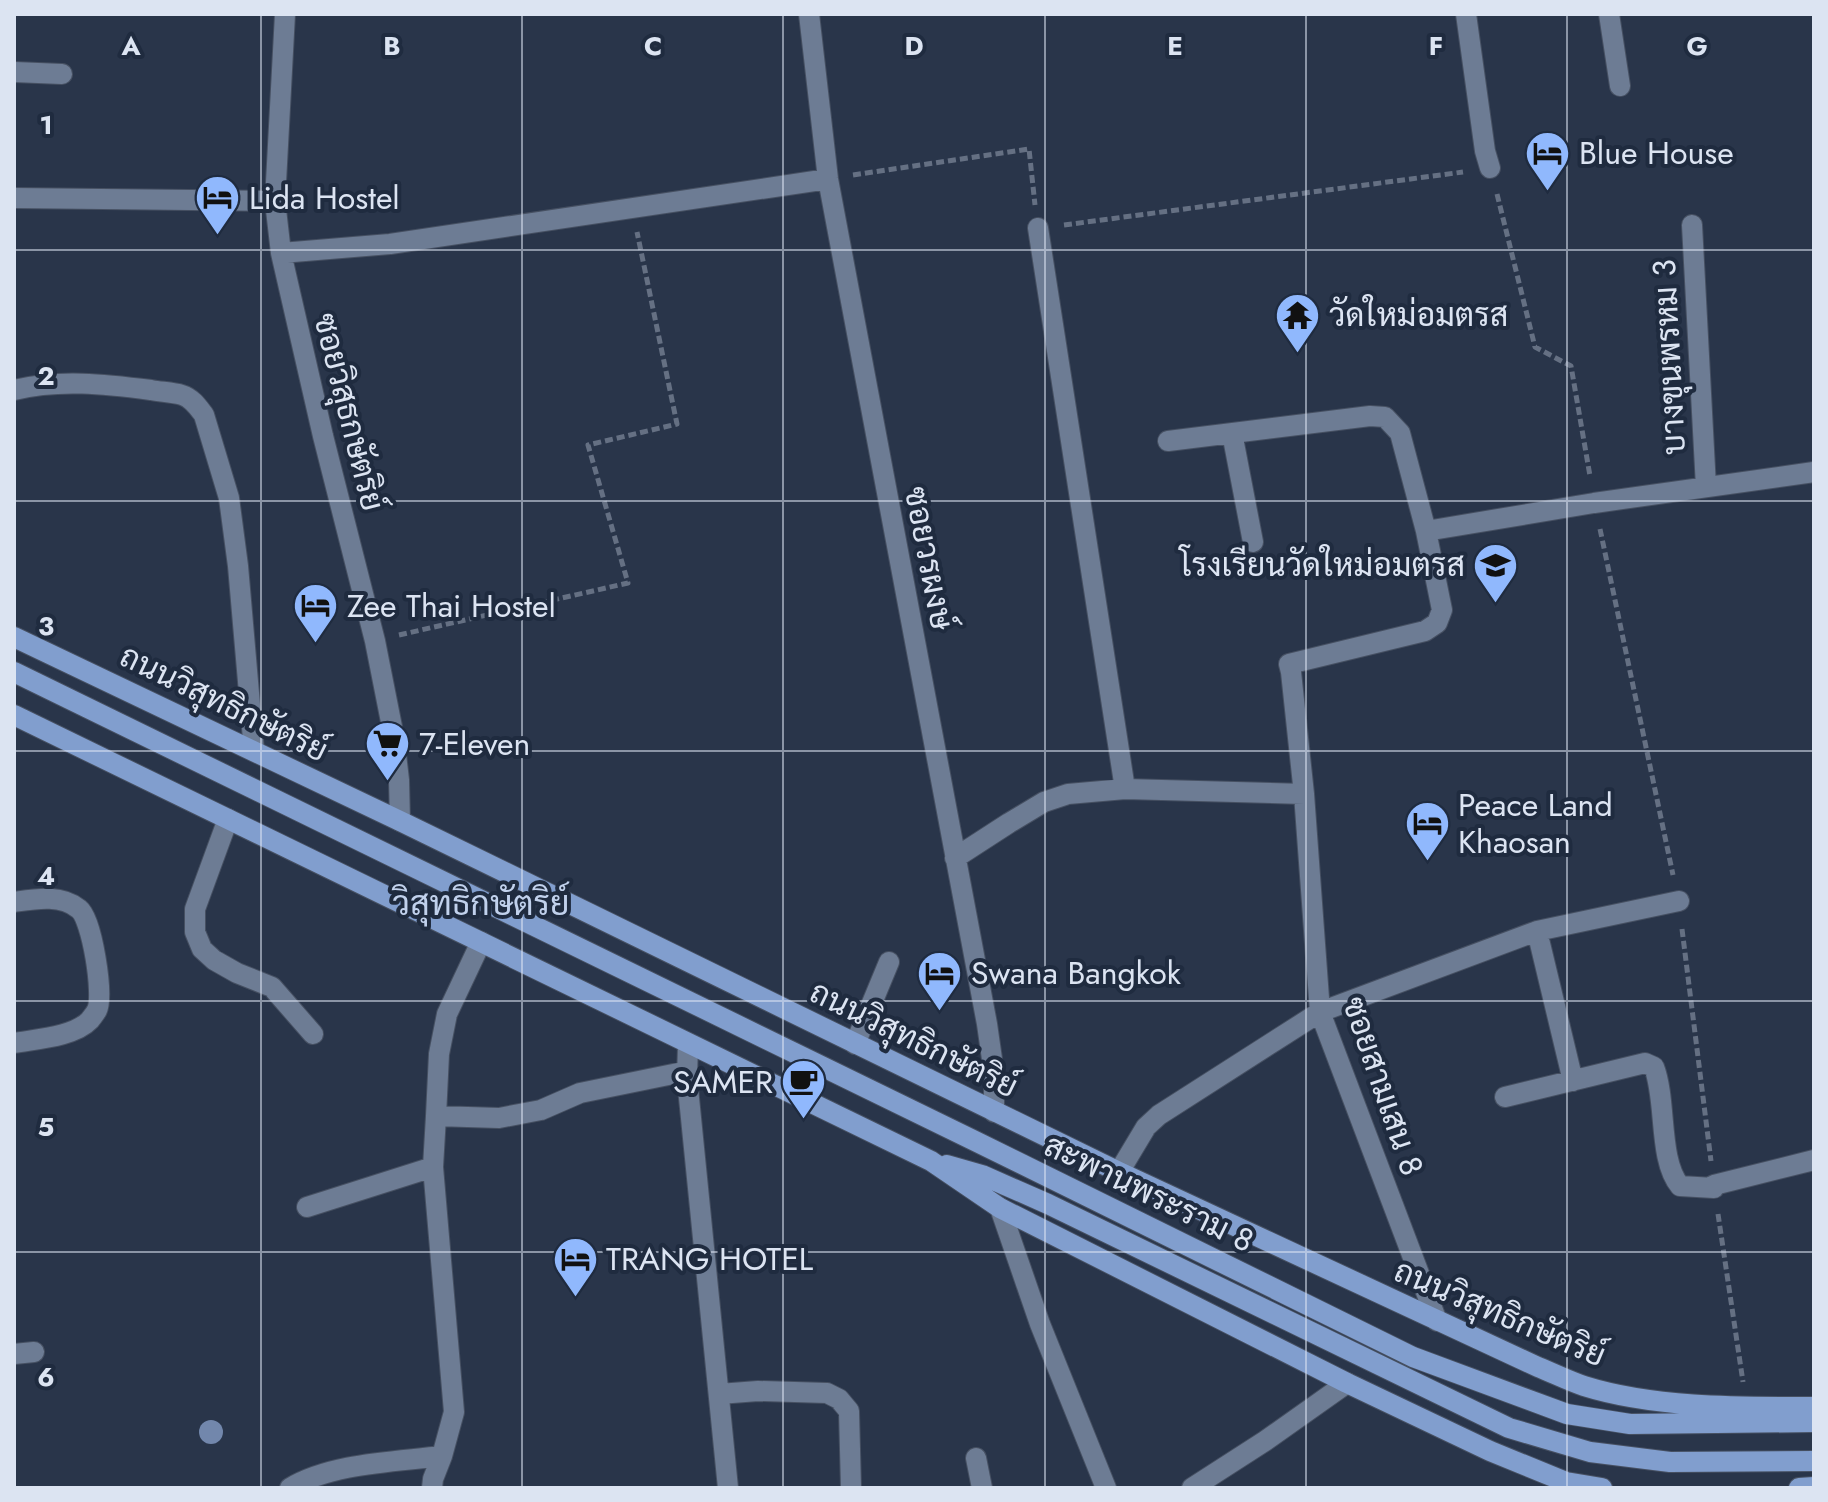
<svg xmlns="http://www.w3.org/2000/svg" width="1828" height="1502" font-family="Jost,Sarabun,sans-serif">
<style>
.lines{fill:none;stroke-linecap:round;stroke-linejoin:round}
.minor-casing{stroke:#465062;stroke-width:22}
.major-casing{stroke:#465062;stroke-width:22}
.path{stroke:#657083;stroke-width:5;stroke-dasharray:8 4;stroke-linecap:butt}
.minor{stroke:#6d7c94;stroke-width:20}
.major{stroke:#819ece;stroke-width:20}
.tree{fill:#7287ac}
.grid{fill:none;stroke:#dce4f2;stroke-width:2;stroke-opacity:0.55}
.labels{text-anchor:middle;dominant-baseline:central;stroke-width:8;stroke-linejoin:round;paint-order:stroke}
.poi-label{font-size:32px;fill:#dce4f2;stroke:#1f2b3f;text-anchor:start}
.street-label{font-size:32px;fill:#dce4f2;stroke:#1f2b3f}
.neighbourhood-label{font-size:34px;fill:#c1d1ec;stroke:#1f2b3f}
.grid-label{font-size:26px;text-anchor:middle;font-weight:bold;fill:#dce4f2;stroke:#1f2b3f;stroke-width:8;stroke-linejoin:round;paint-order:stroke}
</style>
<rect width="100%" height="100%" fill="#29354a"/>
<g class="lines">
<defs>
<path id="minor" d="M285,14L275,201L281,253L323,436L375,641L394,737L399,780L400,821
M809,14L828,179L987,1024L994,1073V1112
M1466,14L1485,151L1490,168
M1609,14L1620,86
M14,72L62,74
M14,198L275,201
M1692,225L1706,487
M1038,228L1125,789
M281,253L390,244L828,179
M14,390C59,379 105,384 151,390C161,392 172,392 182,395C192,398 198,407 204,415L229,498L238,566L254,751
M1232,433L1253,542
M1168,441L1370,416L1385,417L1400,433L1426,531
M228,819L195,909V932L202,949L214,960L237,973L272,987L313,1034
M955,858L1009,823L1044,802L1068,794L1125,789L1304,794
M14,902C35,899 61,894 79,909C92,919 104,995 97,1010C95,1014 92,1017 90,1020C74,1037 36,1039 14,1043
M1537,931L1573,1081
M481,942L447,1014L439,1054L436,1116L499,1118L541,1110L580,1093L688,1071
M688,1044L687,1078L728,1488
M855,1044L889,962
M1505,1097L1645,1063L1654,1067C1667,1101 1658,1160 1680,1186L1714,1188
M1119,1172L1146,1127L1159,1115L1320,1012L1537,931L1679,901
M1714,1185L1814,1160
M307,1207L433,1167L436,1116
M1000,1208L1040,1324L1106,1488
M1437,1321L1320,1012L1304,794L1291,672L1289,664L1425,631L1437,623L1442,610L1426,531L1594,503L1814,472
M14,1354L34,1352
M719,1394L758,1391L827,1393L839,1399L849,1411L851,1488
M976,1458L982,1488
M290,1488C332,1463 394,1462 442,1456
M432,1488L433,1479L442,1456L454,1412L433,1167
M1192,1488L1265,1441L1347,1383"/>
<path id="major" d="M14,637L400,821L1119,1172L1538,1367C1553,1373 1569,1381 1584,1386C1654,1408 1741,1407 1814,1407
M14,672L975,1141L1413,1357L1567,1414L1630,1424L1814,1422
M14,715L931,1161L1000,1208L1347,1383L1490,1451L1566,1482L1602,1488
M947,1165L982,1175L1048,1204L1509,1428L1590,1452L1670,1462L1814,1461
M1799,1488L1814,1487"/>
</defs>
<use href="#minor" class="minor-casing"/>
<use href="#major" class="major-casing"/>
<path class="path" d="M853,175L1029,149L1035,205
M1497,194L1535,347L1571,366L1590,476
M1064,225L1463,172
M1600,529L1673,875
M399,635L628,583L588,445L677,424L637,232
M1682,929L1711,1161
M1718,1214L1743,1382"/>
<use href="#minor" class="minor"/>
<use href="#major" class="major"/>
</g>
<circle class="tree" cx="211" cy="1432" r="12"/>
<path class="grid" d="M261,14V1488M522,14V1488M783,14V1488M1045,14V1488M1306,14V1488M1567,14V1488M14,250H1814M14,501H1814M14,751H1814M14,1001H1814M14,1252H1814"/>
<defs>
<symbol id="hotel-pin" viewBox="-11 -11 22 30"><path d="M0 17L-7.5 6A9.5 9.5 0 1 1 7.5 6Z" fill="#90b8fd" stroke="#1f2b3f"/><path d="M-6-4.5h1.5V1H6V5H4.5V3h-9V5H-6ZM-4 0a1.8 1.8 0 1 1 3.6 0ZM.5 0V-2.5h3Q6-2.5 6 0Z" fill="#111"/></symbol>
<symbol id="temple-pin" viewBox="-11 -11 22 30"><path d="M0 17L-7.5 6A9.5 9.5 0 1 1 7.5 6Z" fill="#90b8fd" stroke="#1f2b3f"/><path d="M0-6L5-2H3V0L6.5 2.5H4V6H1.5V3h-3V6H-4V2.5H-6.5L-3 0V-2H-5Z" fill="#111"/></symbol>
<symbol id="school-pin" viewBox="-11 -11 22 30"><path d="M0 17L-7.5 6A9.5 9.5 0 1 1 7.5 6Z" fill="#90b8fd" stroke="#1f2b3f"/><path d="M0-5L7-2L0 1L-7-2ZM-4 1L0 2.5L4 1V4Q0 6-4 4Z" fill="#111"/></symbol>
<symbol id="supermarket-pin" viewBox="-11 -11 22 30"><path d="M0 17L-7.5 6A9.5 9.5 0 1 1 7.5 6Z" fill="#90b8fd" stroke="#1f2b3f"/><path d="M-6-5.5h2.5l.6 2H6L4.5 2H-2.5L-4.4-4H-6ZM-1.5 3.2a1.3 1.3 0 1 0 .1 0ZM3 3.2a1.3 1.3 0 1 0 .1 0Z" fill="#111"/></symbol>
<symbol id="cafe-pin" viewBox="-11 -11 22 30"><path d="M0 17L-7.5 6A9.5 9.5 0 1 1 7.5 6Z" fill="#90b8fd" stroke="#1f2b3f"/><path d="M-5.5-4.5H6V0H3Q3 3.5 0 3.5H-2.5Q-5.5 3.5-5.5 0ZM3-3.2v2h1.7v-2ZM-6 4.5H4V6H-6Z" fill="#111"/></symbol>
</defs>
<g fill-rule="evenodd">
<use href="#hotel-pin" x="1522" y="128" width="51" height="69"/>
<use href="#hotel-pin" x="192" y="172" width="51" height="69"/>
<use href="#temple-pin" x="1272" y="290" width="51" height="69"/>
<use href="#school-pin" x="1470" y="540" width="51" height="69"/>
<use href="#hotel-pin" x="290" y="580" width="51" height="69"/>
<use href="#supermarket-pin" x="362" y="718" width="51" height="69"/>
<use href="#hotel-pin" x="1402" y="798" width="51" height="69"/>
<use href="#hotel-pin" x="914" y="948" width="51" height="69"/>
<use href="#cafe-pin" x="778" y="1056" width="51" height="69"/>
<use href="#hotel-pin" x="550" y="1234" width="51" height="69"/>
</g>
<g class="labels">
<g class="poi-label">
<text x="1579" y="153">Blue House</text>
<text x="249" y="198">Lida Hostel</text>
<text x="1329" y="315">วัดใหม่อมตรส</text>
<text x="1465" y="565" text-anchor="end">โรงเรียนวัดใหม่อมตรส</text>
<text x="347" y="606">Zee Thai Hostel</text>
<text x="419" y="744">7-Eleven</text>
<text x="1458" y="805">Peace Land<tspan x="1458" dy="37">Khaosan</tspan></text>
<text x="971" y="973">Swana Bangkok</text>
<text x="773" y="1082" text-anchor="end">SAMER</text>
<text x="606" y="1259">TRANG HOTEL</text>
</g>
<g class="street-label">
<text transform="translate(1669 357) rotate(-93)">บางขุนพรหม 3</text>
<text transform="translate(349 412) rotate(76)">ซอยวิสุธกษัตริย์</text>
<text transform="translate(929 558) rotate(79)">ซอยวรผงษ์</text>
<text transform="translate(224 703) rotate(26)">ถนนวิสุทธิกษัตริย์</text>
<text transform="translate(914 1039) rotate(26)">ถนนวิสุทธิกษัตริย์</text>
<text transform="translate(1383 1086) rotate(71)">ซอยสามเสน 8</text>
<text transform="translate(1149 1193) rotate(26)">สะพานพระราม 8</text>
<text transform="translate(1500 1313) rotate(23)">ถนนวิสุทธิกษัตริย์</text>
</g>
<g class="neighbourhood-label">
<text x="481" y="903">วิสุทธิกษัตริย์</text>
</g>
</g>
<g class="grid-label">
<text x="131" y="55">A</text>
<text x="392" y="55">B</text>
<text x="653" y="55">C</text>
<text x="914" y="55">D</text>
<text x="1175" y="55">E</text>
<text x="1436" y="55">F</text>
<text x="1697" y="55">G</text>
<text x="46" y="134">1</text>
<text x="46" y="385">2</text>
<text x="46" y="635">3</text>
<text x="46" y="885">4</text>
<text x="46" y="1136">5</text>
<text x="46" y="1386">6</text>
</g>
<rect width="1828" height="1502" fill="none" stroke="#dce4f2" stroke-width="32"/>
</svg>
